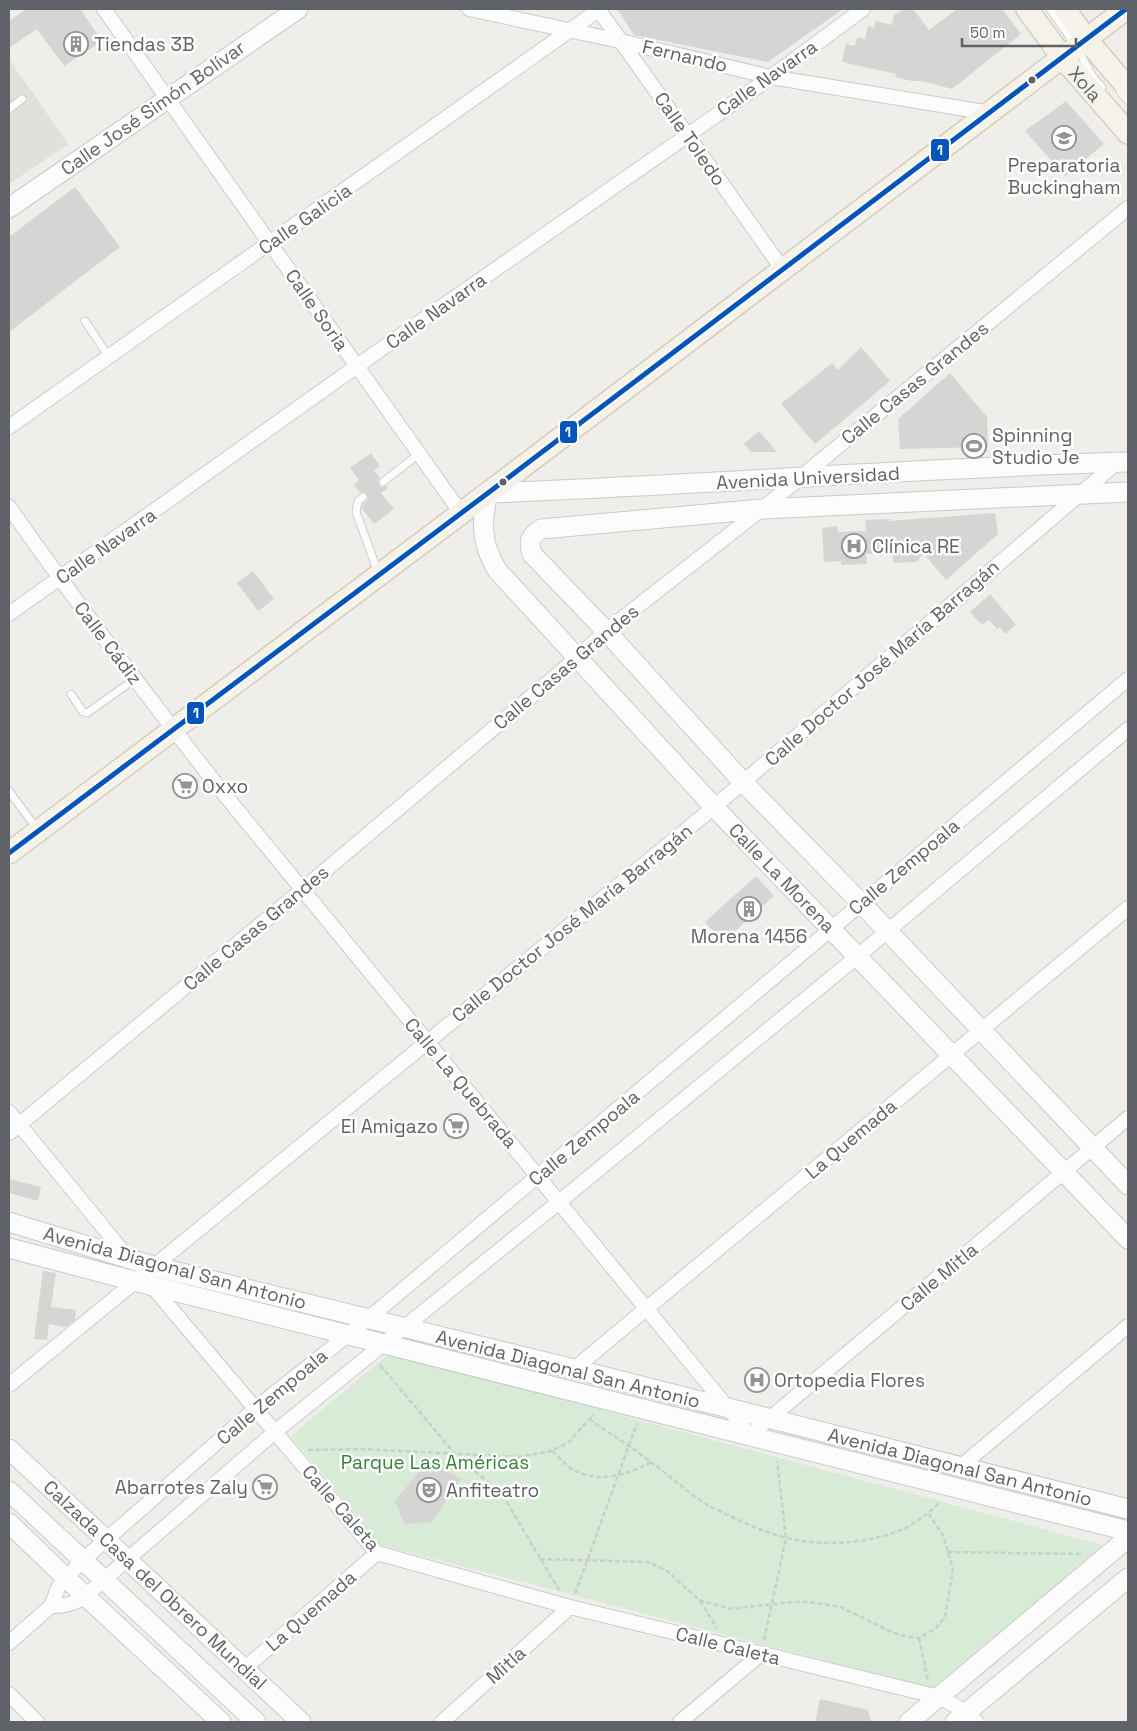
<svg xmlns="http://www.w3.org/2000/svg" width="1137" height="1731" font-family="'Space Grotesk',sans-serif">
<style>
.education{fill:#e2e0da}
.green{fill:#d8ebd6}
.building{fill:#d6d5d3}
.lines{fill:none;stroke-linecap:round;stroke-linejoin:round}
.lane-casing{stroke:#cbcccc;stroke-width:9}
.street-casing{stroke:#cbcccc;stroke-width:16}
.secondary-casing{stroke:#cacacb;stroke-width:21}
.primary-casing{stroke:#d7ceb8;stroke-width:24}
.path{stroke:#cacfcc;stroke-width:2.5;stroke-dasharray:5 2.5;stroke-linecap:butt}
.lane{stroke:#fdfcfc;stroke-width:7}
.street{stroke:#fdfcfc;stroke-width:14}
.secondary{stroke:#fdfcfc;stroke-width:19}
.primary{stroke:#f4f2e9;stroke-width:21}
.bus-1-casing{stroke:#fff;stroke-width:9}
.bus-1{stroke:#0554ba;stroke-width:5}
.bus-dot{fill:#5f6368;stroke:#fff;stroke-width:2}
.labels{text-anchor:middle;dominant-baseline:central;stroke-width:5;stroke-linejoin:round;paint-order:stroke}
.poi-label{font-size:19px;fill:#5f6368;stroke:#fff;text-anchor:start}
.street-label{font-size:19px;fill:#5f6368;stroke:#fff}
.park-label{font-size:19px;fill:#348238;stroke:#fff}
.line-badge{stroke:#fff;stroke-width:2}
.badge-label{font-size:14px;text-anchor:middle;font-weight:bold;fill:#fff}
</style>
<rect width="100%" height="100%" fill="#efeeea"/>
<path class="education" d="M9,59L68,144L9,184Z"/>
<path class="green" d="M390,1353L1102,1545L937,1690L381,1545L291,1436Z"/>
<path class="building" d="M26,9H80L102,41L64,66L37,29L9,48V21Z
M617,9H843L768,62L634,35Z
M904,9H913L929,30L957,9H1002L1021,34L952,89L922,81H912L895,77L896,74L842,62L846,44L855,46L857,37L865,39L868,26L874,28L876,21L892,25L894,15Z
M1066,101L1104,144L1065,176L1025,131Z
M75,187L120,247L9,332V237Z
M861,347L890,381L815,444L781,404L832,363L838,370Z
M950,373L987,417L988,447L900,449L898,419Z
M759,431L777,452H751L744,444Z
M371,453L380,466L374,471L380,478L378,480L379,485L381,487L386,486L388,488L381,493L394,509L374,524L362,509L363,504L368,499V496L364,492L360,493L354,485L359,480L350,468Z
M995,513L998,534L946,580L924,554L916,562L893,563L892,553L866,554L867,564L841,565V561L824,562L822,528L837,526L838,532L866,531L865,520L889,519V521Z
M253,571L274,599L258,611L237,583Z
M990,594L1016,625L1005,634L1000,627L997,629L989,620L982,625L970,612Z
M756,876L774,896L723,942L705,922Z
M9,1179L41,1187L38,1201L9,1193Z
M43,1271L56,1273L51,1307L76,1310L75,1320L66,1327L49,1324L47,1340L34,1339Z
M429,1459L461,1479L432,1522L404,1524L395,1501Z
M820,1699L868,1710L871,1722H815Z"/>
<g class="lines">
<defs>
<path id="lane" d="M1050,9L1076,46L1093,77L1102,87
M1120,91L1128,101
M9,109L22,99
M85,321L109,357
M383,482L419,454
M363,497L358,501L356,512L378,572
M71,694L83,712L87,713L135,679
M9,791L37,829"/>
<path id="street" d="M104,9L461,513
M469,9L620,41L771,77L990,113
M598,9L783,270
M9,427L600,9
M9,507C78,605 150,700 224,794L750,1435L1128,1118
M9,614L357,366L771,77L863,9
M9,1112L129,1259
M9,1133L302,890L578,657L606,631L762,509L1128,208
M151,1285L377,1553L570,1607L939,1697L967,1712L977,1722
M574,1369L1128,908
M9,1385L714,807L1120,460
M960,1467L1128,1326
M51,1606C65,1606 74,1604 85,1596L276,1431L559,1202L853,960L1128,729
M9,1643L51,1606L59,1586L83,1560L256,1408L368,1319L1128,679
M244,1669L377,1553
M9,1694L37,1722
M442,1722L570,1607
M680,1722L761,1654"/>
<path id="secondary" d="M9,208L298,9
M1128,462C915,468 702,485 488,493C481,523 481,543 497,570L714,807L1128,1239
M1128,492L762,509L541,529C530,536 528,541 532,554L606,631L743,782L861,903L1128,1185
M9,1222L153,1266L574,1369L1128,1509
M9,1248L134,1281L1128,1531
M9,1449L301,1722
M9,1491L256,1722
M9,1523L66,1578L221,1722
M909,1722L1128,1538
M955,1722L1128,1578"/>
<g id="primary">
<path id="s1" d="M1027,9L1062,57L1128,133"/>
<path d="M1065,9L1086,39L1128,88"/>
<path d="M9,853L488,493L1126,9"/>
</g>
</defs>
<use href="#lane" class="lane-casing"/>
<use href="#street" class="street-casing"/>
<use href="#secondary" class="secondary-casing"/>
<use href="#primary" class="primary-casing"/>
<path class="path" d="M380,1365L456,1455L502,1494L559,1590
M589,1419C610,1434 632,1447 652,1463C669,1475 685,1490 703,1502C711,1508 721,1511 730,1516C772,1537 810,1548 858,1541C894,1536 915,1527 941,1501
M308,1450L362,1449L519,1457L552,1451L569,1442L594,1414
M552,1451C558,1456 563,1462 569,1467C596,1485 625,1476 651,1462
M948,1552L1082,1554
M540,1559L648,1562L667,1571L699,1600L731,1609L791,1602H809L841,1607L887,1630L903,1636L919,1638L936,1628L945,1617L953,1569L943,1535L929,1514
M575,1594L637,1423
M700,1601L717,1628
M919,1638L928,1681
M764,1640L786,1538L777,1461"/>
<use href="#lane" class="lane"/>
<use href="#street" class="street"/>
<use href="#secondary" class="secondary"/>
<use href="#primary" class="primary"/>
<defs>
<path id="bus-1" d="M9,853L488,493L1126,9"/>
</defs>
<use href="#bus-1" class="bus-1-casing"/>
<use href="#bus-1" class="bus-1"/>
</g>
<defs>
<symbol id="building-ring" viewBox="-11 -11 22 22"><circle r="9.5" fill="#fff" stroke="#919496" stroke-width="1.5"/><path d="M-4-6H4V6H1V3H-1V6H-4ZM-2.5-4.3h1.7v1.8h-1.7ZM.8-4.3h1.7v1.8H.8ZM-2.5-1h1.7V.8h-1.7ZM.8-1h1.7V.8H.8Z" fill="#919496"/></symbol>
<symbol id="school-ring" viewBox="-11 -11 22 22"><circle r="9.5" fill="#fff" stroke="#919496" stroke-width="1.5"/><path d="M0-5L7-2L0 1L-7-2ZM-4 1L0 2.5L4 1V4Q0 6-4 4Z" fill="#919496"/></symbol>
<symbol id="stadium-ring" viewBox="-11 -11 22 22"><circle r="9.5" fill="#fff" stroke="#919496" stroke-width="1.5"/><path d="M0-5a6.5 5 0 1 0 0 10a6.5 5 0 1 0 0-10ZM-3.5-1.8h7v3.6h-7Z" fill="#919496"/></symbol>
<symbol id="hospital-ring" viewBox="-11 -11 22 22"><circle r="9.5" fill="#fff" stroke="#919496" stroke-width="1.5"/><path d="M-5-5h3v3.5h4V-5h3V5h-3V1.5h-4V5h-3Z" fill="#919496"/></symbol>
<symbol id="supermarket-ring" viewBox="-11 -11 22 22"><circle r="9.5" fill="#fff" stroke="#919496" stroke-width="1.5"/><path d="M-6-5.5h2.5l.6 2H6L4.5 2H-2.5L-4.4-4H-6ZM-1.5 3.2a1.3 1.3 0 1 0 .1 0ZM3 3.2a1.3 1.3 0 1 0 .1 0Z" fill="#919496"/></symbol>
<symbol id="theatre-ring" viewBox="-11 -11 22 22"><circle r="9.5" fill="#fff" stroke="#919496" stroke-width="1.5"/><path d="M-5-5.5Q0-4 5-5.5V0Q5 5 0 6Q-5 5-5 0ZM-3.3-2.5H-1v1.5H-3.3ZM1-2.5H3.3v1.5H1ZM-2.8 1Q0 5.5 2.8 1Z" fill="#919496"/></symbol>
</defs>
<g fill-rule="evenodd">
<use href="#building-ring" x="62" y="30" width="28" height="28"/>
<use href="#school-ring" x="1050" y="124" width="28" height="28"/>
<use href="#stadium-ring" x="960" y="432" width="28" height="28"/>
<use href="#hospital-ring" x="840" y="532" width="28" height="28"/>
<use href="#supermarket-ring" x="171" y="772" width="28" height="28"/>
<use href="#building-ring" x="735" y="895" width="28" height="28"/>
<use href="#supermarket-ring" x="442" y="1112" width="28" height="28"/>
<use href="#hospital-ring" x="743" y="1366" width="28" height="28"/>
<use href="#supermarket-ring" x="251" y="1473" width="28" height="28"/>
<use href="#theatre-ring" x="415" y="1476" width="28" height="28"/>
</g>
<g class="bus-dot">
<circle cx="1032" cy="80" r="4.5"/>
<circle cx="503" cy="482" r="4.5"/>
</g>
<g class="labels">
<g class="poi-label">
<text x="94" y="44">Tiendas 3B</text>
<text x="1064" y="165" text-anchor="middle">Preparatoria<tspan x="1064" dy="22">Buckingham</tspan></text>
<text x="992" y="435">Spinning<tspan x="992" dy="22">Studio Je</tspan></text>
<text x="872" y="546">Clínica RE</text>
<text x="202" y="786">Oxxo</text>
<text x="749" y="936" text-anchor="middle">Morena 1456</text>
<text x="438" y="1126" text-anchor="end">El Amigazo</text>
<text x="774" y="1380">Ortopedia Flores</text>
<text x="248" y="1487" text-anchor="end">Abarrotes Zaly</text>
<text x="446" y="1490">Anfiteatro</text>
</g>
<g class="street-label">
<text transform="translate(685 56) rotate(13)">Fernando</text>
<text transform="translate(767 78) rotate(-35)">Calle Navarra</text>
<text stroke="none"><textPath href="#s1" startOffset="95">Xola</textPath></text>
<text transform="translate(153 108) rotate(-35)">Calle José Simón Bolívar</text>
<text transform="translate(690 139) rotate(55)">Calle Toledo</text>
<text transform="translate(305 219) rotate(-35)">Calle Galicia</text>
<text transform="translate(317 310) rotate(55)">Calle Soria</text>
<text transform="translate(436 311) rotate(-35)">Calle Navarra</text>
<text transform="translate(915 383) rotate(-39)">Calle Casas Grandes</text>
<text transform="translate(808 478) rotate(-3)">Avenida Universidad</text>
<text transform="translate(106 546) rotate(-35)">Calle Navarra</text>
<text transform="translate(108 643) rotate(53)">Calle Cádiz</text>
<text transform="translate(882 663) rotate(-41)">Calle Doctor José María Barragán</text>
<text transform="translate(566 667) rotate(-40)">Calle Casas Grandes</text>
<text transform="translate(904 867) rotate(-40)">Calle Zempoala</text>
<text transform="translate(782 878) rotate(46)">Calle La Morena</text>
<text transform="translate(572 923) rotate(-39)">Calle Doctor José María Barragán</text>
<text transform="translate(256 928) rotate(-40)">Calle Casas Grandes</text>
<text transform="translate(461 1083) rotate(50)">Calle La Quebrada</text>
<text transform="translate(584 1138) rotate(-40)">Calle Zempoala</text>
<text transform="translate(851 1139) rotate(-40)">La Quemada</text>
<text transform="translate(175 1268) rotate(15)">Avenida Diagonal San Antonio</text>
<text transform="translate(939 1277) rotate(-40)">Calle Mitla</text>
<text transform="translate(568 1369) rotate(14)">Avenida Diagonal San Antonio</text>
<text transform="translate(272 1397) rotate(-40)">Calle Zempoala</text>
<text transform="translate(960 1467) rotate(14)">Avenida Diagonal San Antonio</text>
<text transform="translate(341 1508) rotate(49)">Calle Caleta</text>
<text transform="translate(155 1585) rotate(43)">Calzada Casa del Obrero Mundial</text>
<text transform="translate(311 1611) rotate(-41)">La Quemada</text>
<text transform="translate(728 1646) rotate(14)">Calle Caleta</text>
<text transform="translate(506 1665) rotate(-42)">Mitla</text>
</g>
<g class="park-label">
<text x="435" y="1462">Parque Las Américas</text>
</g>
</g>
<g class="line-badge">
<rect x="930" y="138" width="20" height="24" rx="5" fill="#0554ba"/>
<rect x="559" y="420" width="19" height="24" rx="5" fill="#0554ba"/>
<rect x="186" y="701" width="19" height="24" rx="5" fill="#0554ba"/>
</g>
<g class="badge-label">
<text x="940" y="155">1</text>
<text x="568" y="437">1</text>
<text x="196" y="718">1</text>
</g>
<rect width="1137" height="1731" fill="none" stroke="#5f6368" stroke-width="20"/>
<path d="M962 38v8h114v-8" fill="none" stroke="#5f6368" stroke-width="2.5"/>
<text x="970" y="38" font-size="15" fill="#5f6368" stroke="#ffffff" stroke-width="4" paint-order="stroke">50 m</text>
</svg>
